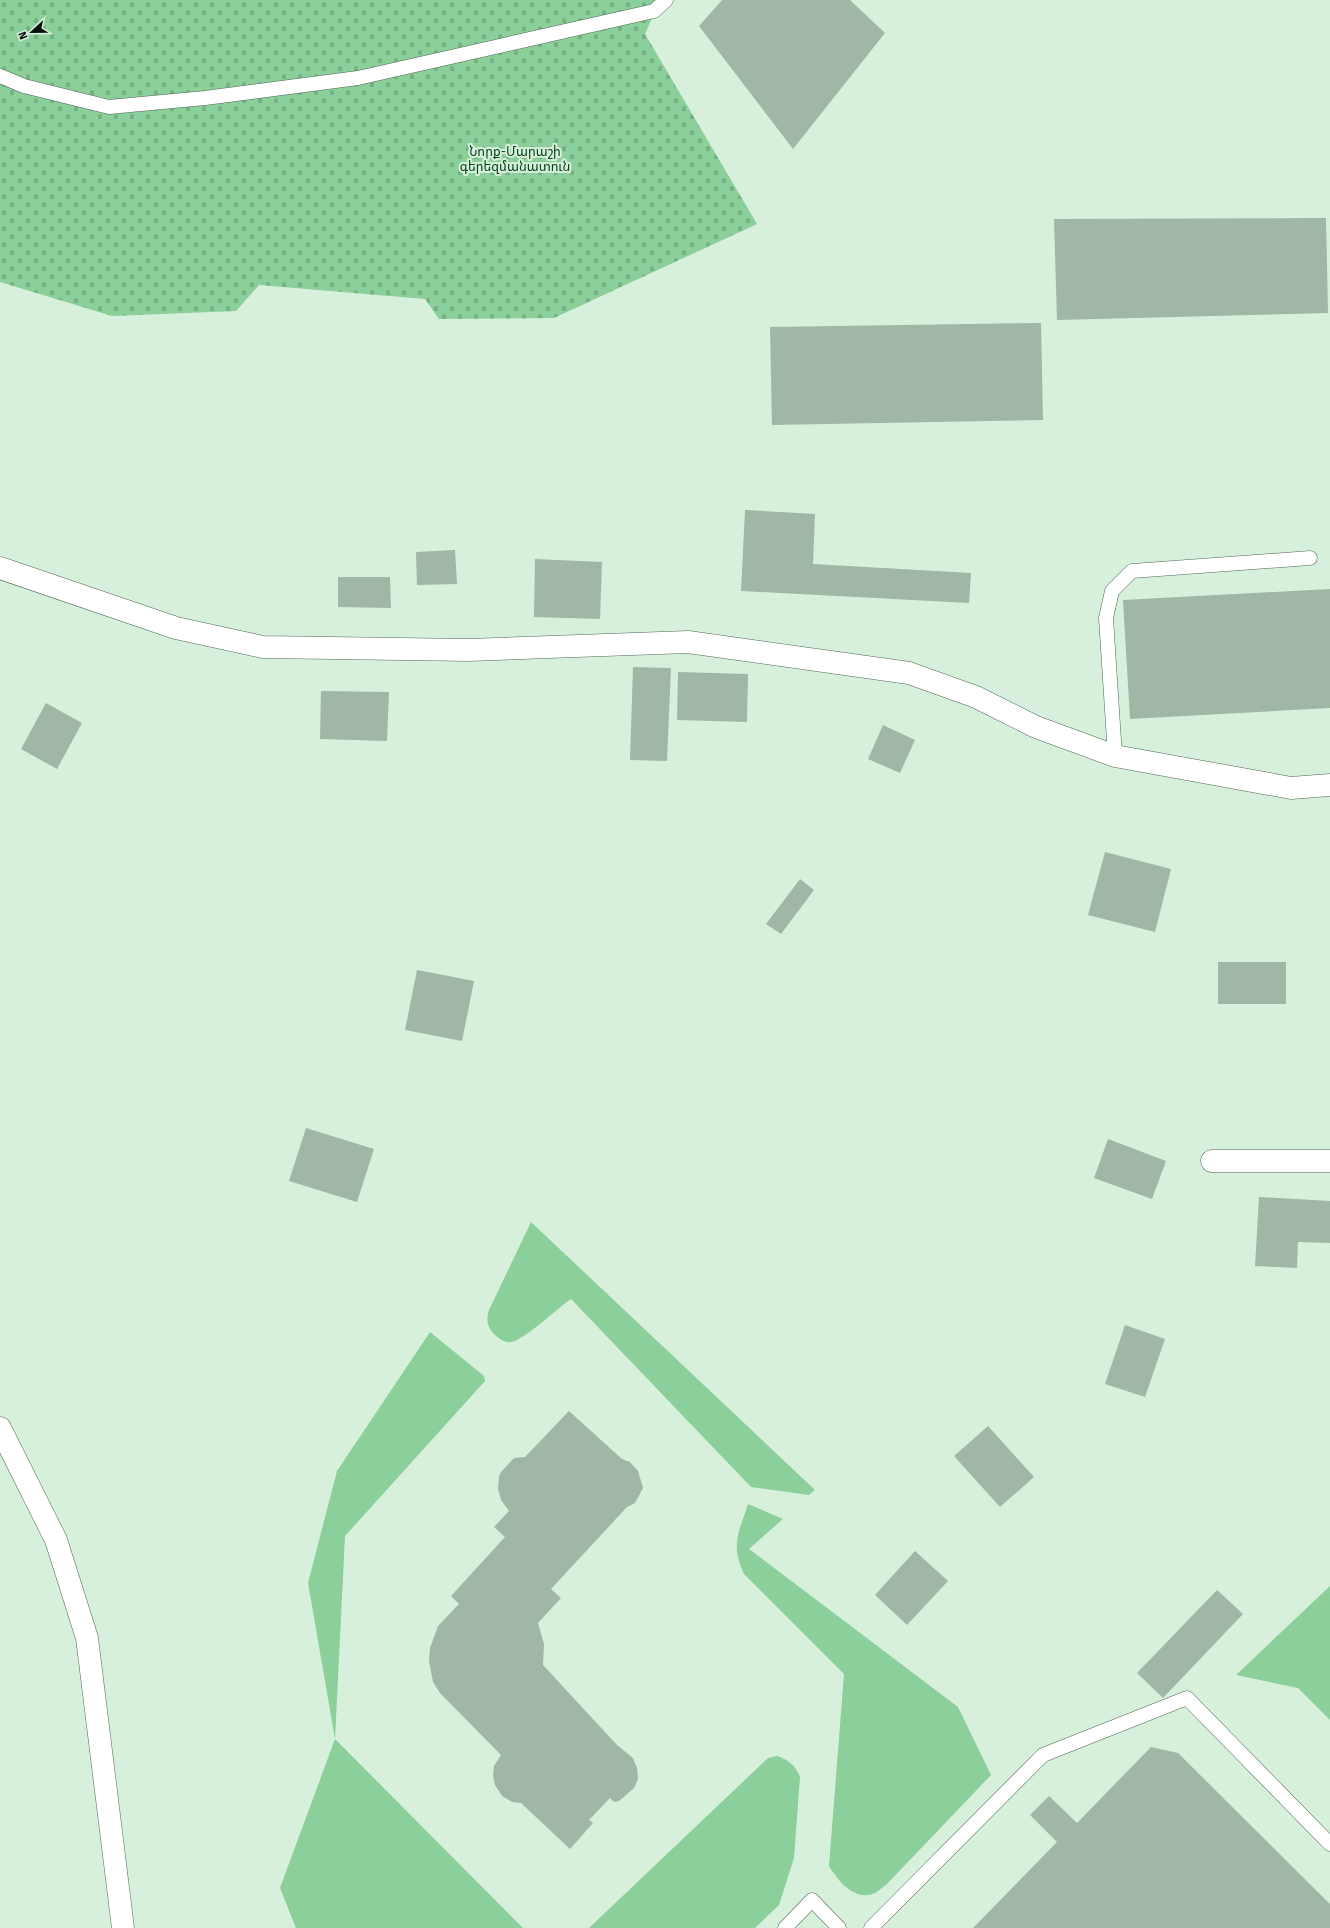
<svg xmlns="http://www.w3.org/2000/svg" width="1330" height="1928" font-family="'Fira Sans','Noto Sans Armenian',sans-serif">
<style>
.green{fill:#8bcf9a}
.cemetery{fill:url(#cemetery-stones)}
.building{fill:#9fb7a4}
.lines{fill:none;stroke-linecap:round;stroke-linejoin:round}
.service-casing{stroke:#506655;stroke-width:15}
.minor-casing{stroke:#506655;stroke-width:23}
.tertiary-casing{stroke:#506655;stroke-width:23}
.service{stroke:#fff;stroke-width:14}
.minor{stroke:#fff;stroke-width:22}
.tertiary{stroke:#fff;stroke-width:22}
.labels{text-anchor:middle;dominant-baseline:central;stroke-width:4;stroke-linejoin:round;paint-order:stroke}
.park-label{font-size:13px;fill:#07421e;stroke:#d7f0db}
</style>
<defs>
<pattern id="cemetery-stones" width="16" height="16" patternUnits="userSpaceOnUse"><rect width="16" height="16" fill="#8bcf9a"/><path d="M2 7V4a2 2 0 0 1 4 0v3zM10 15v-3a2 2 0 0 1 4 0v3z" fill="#76b183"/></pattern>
</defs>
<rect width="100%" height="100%" fill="#d7f0db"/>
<path class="green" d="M531,1222L815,1490L809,1495L751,1487L571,1299C559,1307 523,1341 511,1342C504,1343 500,1339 495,1335C487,1327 486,1320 489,1310Z
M430,1332L484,1376L485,1381L345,1536L335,1739L523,1928H296L280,1888L335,1739L308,1583L337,1471Z
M748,1504L783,1519L749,1549L958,1707L991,1775L886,1885C882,1887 879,1891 875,1893C855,1902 838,1881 829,1866L844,1674L744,1574C730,1544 739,1533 748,1504Z
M1330,1586V1720L1298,1688L1236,1675Z
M777,1756C789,1760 796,1766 800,1777L794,1858L779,1905L755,1928H589L768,1758Z"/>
<path class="cemetery" d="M0,0H660L645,34L757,224L554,318L439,319L425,299L259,285L236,311L112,316L0,282Z"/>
<path class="building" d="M722,0H850L885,33L793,149L699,26Z
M1326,218L1328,313L1057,320L1054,219Z
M1041,323L1043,420L772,425L770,327Z
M745,510L815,514L813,564L971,573L969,603L741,591Z
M455,550L457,584L417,585L416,552Z
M535,559L602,562L600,619L534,617Z
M338,577H390L391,608L338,607Z
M1330,589V708L1130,719L1123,600Z
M633,667L671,668L667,761L630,760Z
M678,672L748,674L747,722L677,720Z
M321,691L389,692L387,741L320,739Z
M46,703L82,723L57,769L21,749Z
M883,725L915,740L900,773L868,759Z
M1105,852L1171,869L1155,932L1088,915Z
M800,879L814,890L781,934L766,924Z
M1218,962H1286V1004H1218Z
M417,970L474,981L462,1041L405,1030Z
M306,1128L374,1149L357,1202L289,1181Z
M1108,1139L1166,1161L1152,1199L1094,1178Z
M1259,1197L1330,1201V1243L1298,1242L1297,1268L1255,1266Z
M1125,1325L1165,1339L1145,1397L1105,1384Z
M569,1411L622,1459L630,1462L638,1471L643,1488L635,1503L627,1507L551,1589L561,1598L538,1623L544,1644L543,1665L617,1745L633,1758L637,1768L638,1779L634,1788L619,1801L614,1802L610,1798L589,1820L593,1823L570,1849L521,1803L512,1802L502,1796L495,1785L493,1775L494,1766L501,1755L440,1693L433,1682L429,1661L430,1648L438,1626L459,1604L451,1596L505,1537L494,1527L509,1511L501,1500L498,1489L499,1476L502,1471L514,1458L525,1457Z
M988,1426L1034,1477L1000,1507L954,1456Z
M915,1551L948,1581L907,1625L875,1595Z
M1217,1590L1243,1614L1163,1698L1137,1673Z
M1151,1747L1178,1753L1330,1904V1928H973L1057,1842L1030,1815L1049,1796L1077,1823Z"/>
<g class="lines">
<defs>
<path id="service" d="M0,76L24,86L109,107L205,98L358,78L654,11L666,0
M1115,756L1106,618L1112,591L1132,571L1310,558
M785,1928L812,1900L839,1928
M871,1928L1043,1755L1187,1698L1330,1844"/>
<path id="minor" d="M0,568L176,628L263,647L469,650L688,642L909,673L976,697L1036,727L1115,756L1291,788L1330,785
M1212,1161H1330"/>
<path id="tertiary" d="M0,1428L56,1540L87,1638L123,1928"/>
</defs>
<use href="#service" class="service-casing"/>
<use href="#minor" class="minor-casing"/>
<use href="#tertiary" class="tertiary-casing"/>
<use href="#service" class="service"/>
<use href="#minor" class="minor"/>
<use href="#tertiary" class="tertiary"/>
</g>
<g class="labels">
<g class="park-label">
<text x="515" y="151">Նորք-Մարաշի<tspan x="515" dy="15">գերեզմանատուն</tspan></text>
</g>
</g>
<g transform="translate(32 32) rotate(248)" stroke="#d7f0db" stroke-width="3" paint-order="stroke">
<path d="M0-3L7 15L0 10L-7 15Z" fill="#081009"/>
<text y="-6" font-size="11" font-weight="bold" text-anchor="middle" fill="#081009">N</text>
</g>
</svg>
